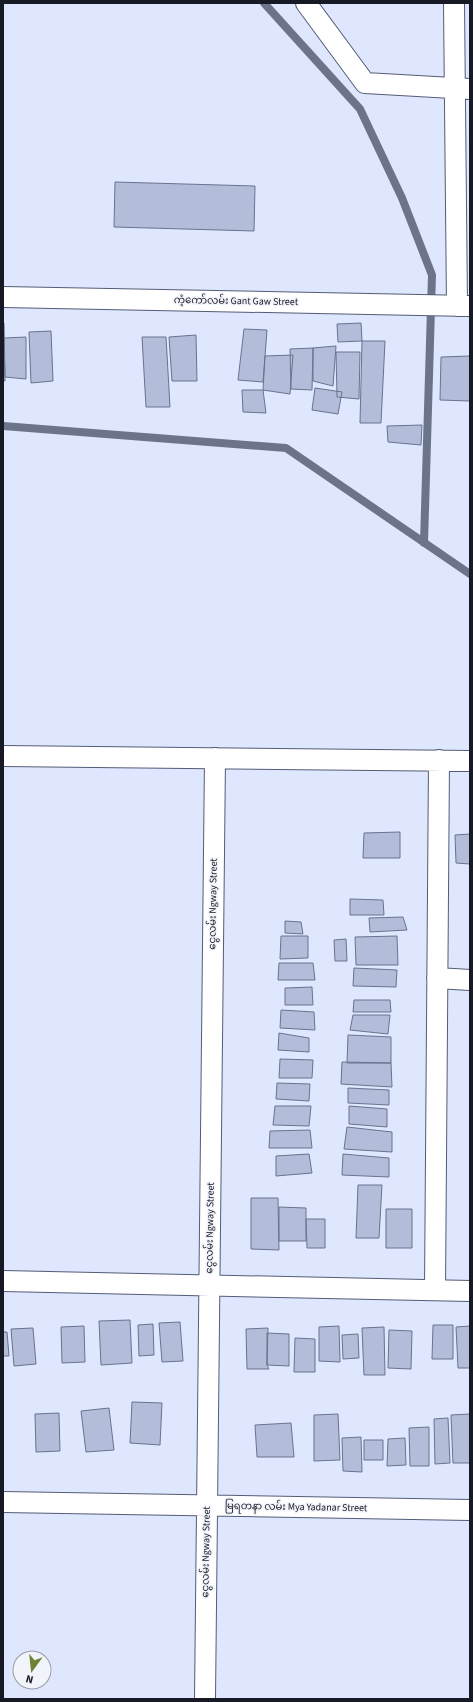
<svg xmlns="http://www.w3.org/2000/svg" width="473" height="1702" font-family="'Source Sans 3','Noto Sans Myanmar',sans-serif">
<style>
.lines{fill:none;stroke-linecap:round;stroke-linejoin:round}
.stream{stroke:#6c748a;stroke-width:8}
.building{fill:#b3bdd9;stroke:#6a738d}
.street-casing{stroke:#545c76;stroke-width:22}
.street{stroke:#fff;stroke-width:20}
.labels{text-anchor:middle;dominant-baseline:central;stroke-width:3;stroke-linejoin:round;paint-order:stroke}
.street-label{font-size:10px;fill:#171a24;stroke:#f2f4fb}
</style>
<rect width="100%" height="100%" fill="#dfe7ff"/>
<g class="lines">
<path class="stream" d="M264,3L360,109L402,198L432,275L424,543
M3,426L286,448L470,574"/>
</g>
<path class="building" d="M115,182L255,186L254,231L114,227Z
M3,323H4L5,381H3Z
M361,323L362,341L338,342L337,324Z
M244,329L267,330L263,382L238,380Z
M51,331L53,381L31,383L29,332Z
M196,335L197,381H172L169,337Z
M26,337V379L5,377L4,338Z
M142,337H166L170,407H146Z
M362,341H385L381,423H360Z
M336,346L333,386L313,381V348Z
M313,348L312,390L291,389L290,349Z
M336,352H360L359,399L337,397Z
M293,355L290,394L263,390L265,356Z
M470,356V401L440,400L441,357Z
M315,388L342,392L338,414L312,410Z
M242,390H263L266,413L243,412Z
M422,425L421,445L388,442L387,426Z
M400,832V858H363L364,833Z
M470,834V864L456,863L455,835Z
M350,899L383,900L384,915H350Z
M403,917L407,930L370,932L369,918Z
M285,921L301,922L303,934L285,933Z
M281,936H308V958L280,959Z
M397,936L398,965H356L355,937Z
M346,939L347,961H335L334,940Z
M279,963H313L315,980H278Z
M354,968L397,970L396,987L353,986Z
M312,987L313,1005H285V988Z
M354,1000H390L391,1012H353Z
M281,1010L314,1012L315,1030L280,1028Z
M353,1015H390L388,1034L350,1030Z
M279,1033L309,1038V1052L278,1050Z
M348,1035L391,1037V1063H347Z
M280,1059L313,1060L312,1078H279Z
M342,1062L391,1063L392,1087L341,1084Z
M277,1083L310,1084L309,1101L276,1099Z
M348,1088L389,1090V1105L348,1103Z
M275,1106H311L309,1126L273,1125Z
M349,1106L387,1109V1127L349,1124Z
M347,1127L392,1132V1152L344,1149Z
M310,1130L312,1148H269L270,1131Z
M309,1154L312,1173L276,1176V1156Z
M343,1154L389,1158V1177L342,1175Z
M358,1185H382L379,1238H356Z
M251,1198H278L279,1250L251,1249Z
M279,1207L306,1208V1241H279Z
M386,1209H412V1248H386Z
M306,1219H325V1248H307Z
M130,1320L132,1363L101,1365L99,1321Z
M180,1322L183,1361L162,1362L159,1323Z
M153,1324L154,1355L139,1356L138,1325Z
M433,1325H453V1359H432Z
M84,1326L85,1362L62,1363L61,1327Z
M339,1326L340,1362L319,1361V1327Z
M470,1326V1368H458L456,1327Z
M384,1327L385,1375H364L362,1328Z
M33,1328L36,1364L14,1366L11,1329Z
M268,1328L267,1365L269,1369H247L246,1329Z
M389,1330L412,1331L411,1369L388,1368Z
M3,1332H7L9,1356H3Z
M267,1333L289,1334V1366L267,1365Z
M358,1334L359,1358L343,1359L342,1335Z
M295,1338L315,1339V1372H294Z
M132,1402L162,1403L160,1445L130,1443Z
M109,1408L114,1450L86,1452L81,1411Z
M59,1413L60,1451L36,1452L35,1414Z
M338,1414L340,1460L314,1461V1415Z
M470,1414V1463H453L451,1415Z
M448,1418L450,1463L435,1464L434,1419Z
M291,1423L294,1457H257L255,1425Z
M429,1427V1466H410L409,1428Z
M361,1437L362,1472L343,1471L342,1438Z
M405,1438L406,1465L387,1466L388,1439Z
M364,1440H383V1460H364Z"/>
<g class="lines">
<defs>
<path id="street" d="M306,3L365,83L470,89
M454,3L457,306
M3,297L470,306
M3,756L470,761
M437,978L470,980
M3,1281L470,1291
M435,1290L439,760
M3,1502L470,1510
M205,1699L215,758"/>
</defs>
<use href="#street" class="street-casing"/>
<use href="#street" class="street"/>
</g>
<g class="labels">
<g class="street-label">
<text transform="translate(236 301) rotate(1)">ကံ့ကော်လမ်း Gant Gaw Street</text>
<text transform="translate(213 904) rotate(-89)">ငွေလမ်း Ngway Street</text>
<text transform="translate(210 1228) rotate(-89)">ငွေလမ်း Ngway Street</text>
<text transform="translate(296 1507) rotate(1)">မြရတနာ လမ်း Mya Yadanar Street</text>
<text transform="translate(206 1552) rotate(-89)">ငွေလမ်း Ngway Street</text>
</g>
</g>
<rect width="473" height="1702" fill="none" stroke="#171a24" stroke-width="8"/>
<g transform="translate(32 1670) rotate(195)"><circle r="19" fill="#f2f4fb" stroke="#9a9da5"/>
<path d="M0-3L7 15L0 10L-7 15Z" fill="#6f8232"/>
<text y="-6" font-size="11" font-weight="bold" text-anchor="middle" fill="#171a24">N</text>
</g>
</svg>
